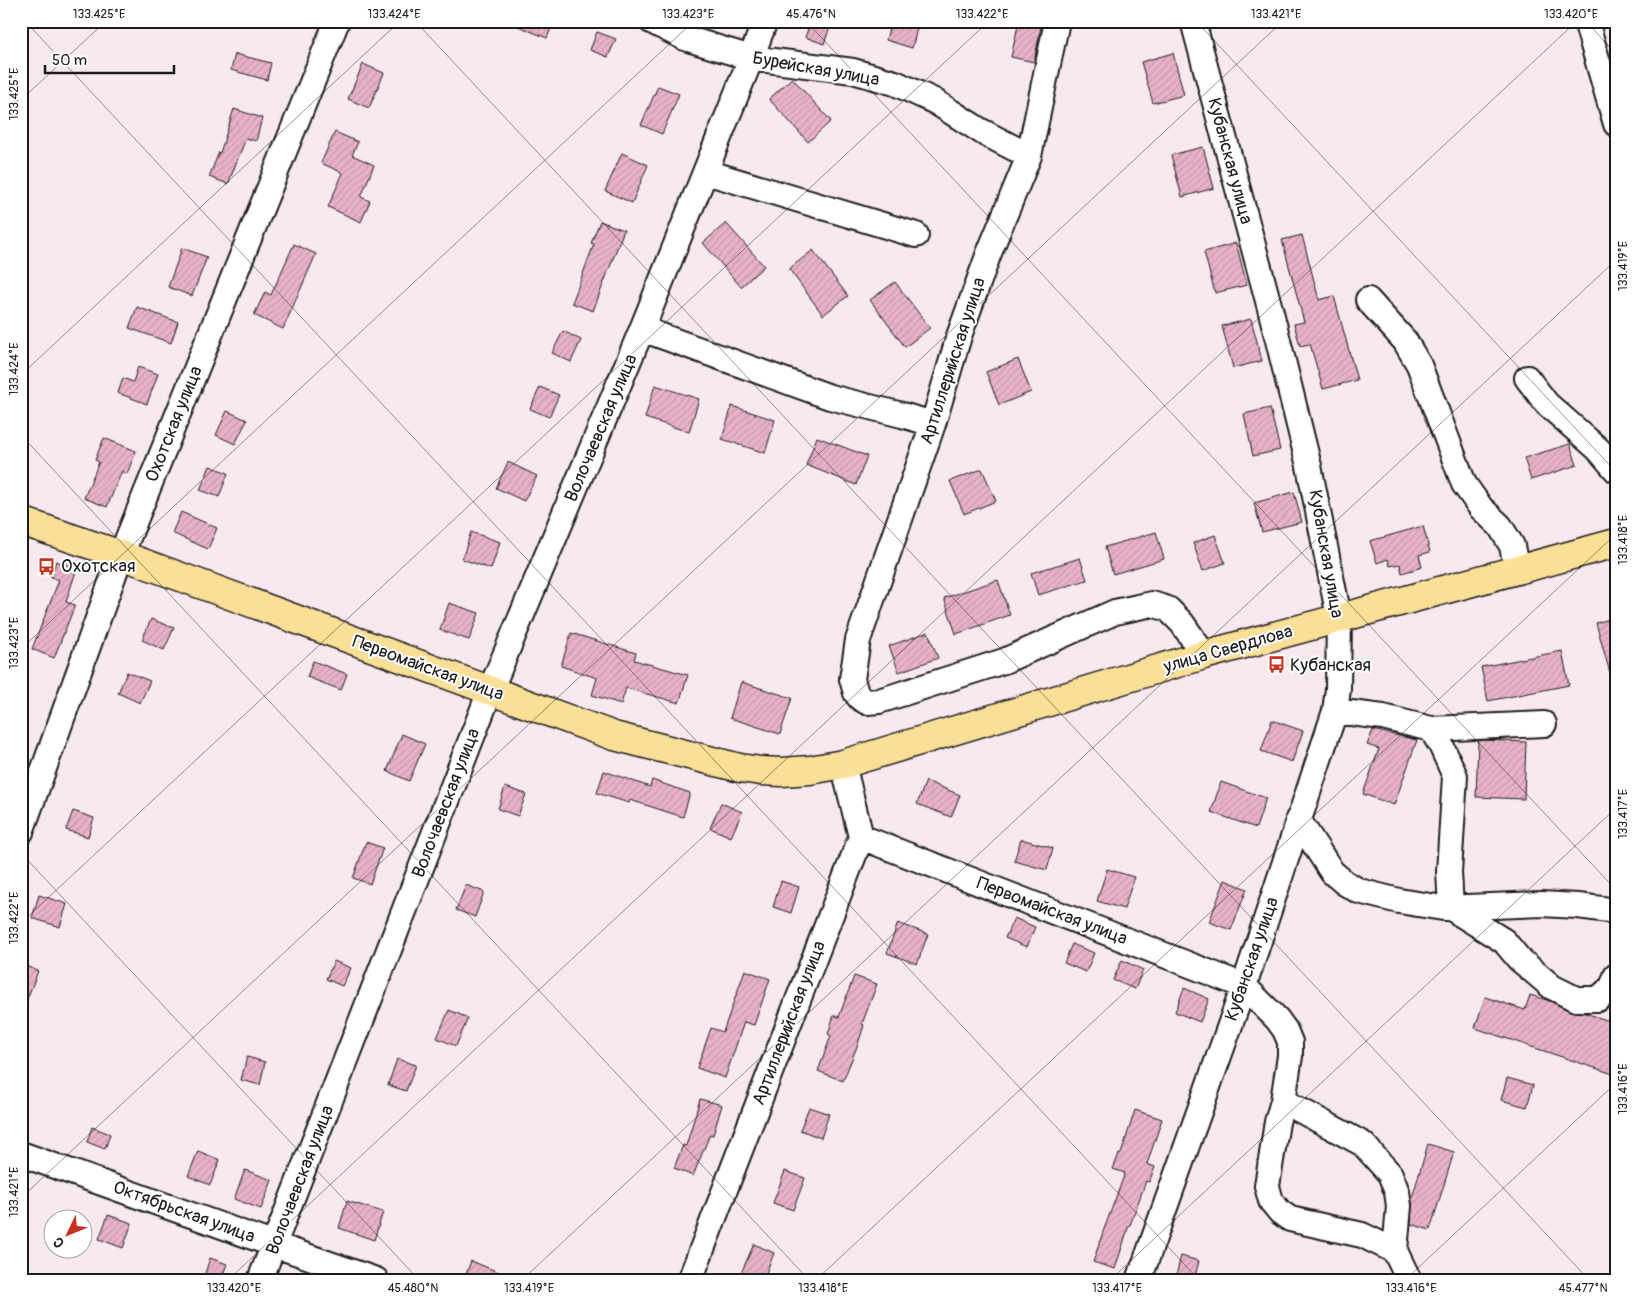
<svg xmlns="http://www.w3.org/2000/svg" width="1637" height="1301" font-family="Pangolin,sans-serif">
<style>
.building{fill:url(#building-hatch);stroke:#1c1c1c}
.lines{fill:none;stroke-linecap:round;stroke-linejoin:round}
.minor-casing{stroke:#1c1c1c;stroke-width:28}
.major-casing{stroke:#1c1c1c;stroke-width:31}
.minor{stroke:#fff;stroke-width:24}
.major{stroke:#fadf96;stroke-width:28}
.ticks{fill:none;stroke:#1c1c1c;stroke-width:1;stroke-opacity:0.45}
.labels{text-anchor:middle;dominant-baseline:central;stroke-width:4;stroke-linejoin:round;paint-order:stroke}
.street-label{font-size:18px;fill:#1c1c1c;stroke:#fff}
.poi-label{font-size:18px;fill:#1c1c1c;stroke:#fff;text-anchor:start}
.neatline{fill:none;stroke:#1c1c1c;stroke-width:2}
.ticks-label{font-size:12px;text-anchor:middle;fill:#1c1c1c}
</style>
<defs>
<pattern id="building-hatch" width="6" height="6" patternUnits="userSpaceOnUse" patternTransform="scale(1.25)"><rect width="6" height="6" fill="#e9b2c9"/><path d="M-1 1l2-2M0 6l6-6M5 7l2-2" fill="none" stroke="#c798ac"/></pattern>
</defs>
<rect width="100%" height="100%" fill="#f8e8ef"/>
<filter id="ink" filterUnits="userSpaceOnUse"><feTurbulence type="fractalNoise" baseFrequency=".02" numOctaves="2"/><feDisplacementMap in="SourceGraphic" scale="10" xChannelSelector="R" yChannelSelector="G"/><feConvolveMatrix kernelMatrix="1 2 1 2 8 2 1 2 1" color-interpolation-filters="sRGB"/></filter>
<g filter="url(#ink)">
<path class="building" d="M506,21H554L547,38Z
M811,21H832L824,44L805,37Z
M891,21H919L912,48L886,40Z
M1019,21H1042L1034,62L1011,57Z
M597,32L616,39L608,57L590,50Z
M1173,53L1184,95L1153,103L1141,62Z
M235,54L271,63L267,80L231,70Z
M363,64L384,73L369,108L348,99Z
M792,78L831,121L808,142L769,99Z
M658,86L679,94L662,134L641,125Z
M234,109L262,118L256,141L246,138L228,184L209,177L219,152L220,153Z
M335,132L358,142L352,155L374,165L361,197L370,201L361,222L328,207L343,173L321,163Z
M1203,147L1214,188L1182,197L1171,155Z
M622,153L648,165L632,203L605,191Z
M600,221L624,230L593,311L572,303L594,244L591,243Z
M726,223L764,266L741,287L703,243Z
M1302,235L1319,300L1334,296L1357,380L1323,389L1310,344L1300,346L1294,324L1304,322L1282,240Z
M1236,243L1247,285L1215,293L1204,252Z
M294,244L316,254L283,329L254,315L265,292L271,295Z
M182,248L207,257L192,296L168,287Z
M813,250L848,296L823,315L789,269Z
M895,282L930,328L905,347L870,300Z
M137,307L178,322L171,343L129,328Z
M1251,319L1262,361L1233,368L1222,326Z
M563,331L581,340L571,362L552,353Z
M1018,359L1031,392L999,405L986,372Z
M138,367L158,374L147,404L118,393L123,378L133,382Z
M655,385L699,399L689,432L645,418Z
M540,387L559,395L549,417L530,409Z
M732,406L775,420L765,453L722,439Z
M1270,408L1280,450L1253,456L1244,414Z
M227,411L247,420L235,444L216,435Z
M817,437L867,456L856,485L806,465Z
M104,438L136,451L127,474L122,471L107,507L84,498L99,462L95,460Z
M1570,444L1577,465L1531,480L1524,458Z
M508,462L537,476L524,501L496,488Z
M210,466L228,473L219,497L200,490Z
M982,469L996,501L964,514L950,481Z
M1294,492L1302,522L1262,532L1254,503Z
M181,512L217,528L208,549L172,533Z
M1423,526L1430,552L1419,555L1422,567L1402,573L1400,564L1390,566L1388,559L1377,563L1370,541Z
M471,532L500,542L491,569L462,559Z
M1156,532L1164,559L1113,574L1105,547Z
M1215,535L1225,563L1203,571L1193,543Z
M1080,558L1087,580L1038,595L1031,573Z
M56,561L77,568L66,602L75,605L54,658L32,649L59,580L51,577Z
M998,580L1010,615L956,634L944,598Z
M449,603L479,613L469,640L440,630Z
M1616,617V679L1612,680L1596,623Z
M151,619L174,628L164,650L142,640Z
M928,632L938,658L899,672L889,646Z
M571,633L636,653L634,660L688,675L679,703L626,688L621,704L592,695L597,678L561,666Z
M1562,651L1569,685L1488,701L1481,667Z
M313,661L347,674L341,690L307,677Z
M127,672L150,681L140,703L118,693Z
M741,682L792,698L780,734L730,718Z
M1272,720L1303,731L1292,762L1261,751Z
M1373,730L1417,740L1394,805L1363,794L1379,749L1367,745Z
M402,734L425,744L409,781L387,771Z
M1485,740L1526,742L1524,799L1476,797L1478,741Z
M604,771L650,787L652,780L690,793L683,817L630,800L629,803L597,793Z
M926,781L960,795L951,817L917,804Z
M1221,782L1266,798L1256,828L1211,812Z
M505,787L526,794L518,816L498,809Z
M721,803L742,812L731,837L710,828Z
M73,811L94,818L88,837L66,830Z
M1021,839L1053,848L1047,870L1014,861Z
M366,842L383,848L370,884L353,878Z
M1107,869L1134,877L1124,909L1097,901Z
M1225,880L1247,889L1231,930L1209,922Z
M781,881L799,887L791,913L773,907Z
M466,885L484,892L475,917L456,910Z
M39,895L67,904L60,927L32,918Z
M1014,918L1035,927L1027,947L1005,938Z
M898,923L928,934L917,964L887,953Z
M1072,944L1094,953L1086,972L1064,963Z
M1122,960L1143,970L1135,989L1113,980Z
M334,961L351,968L342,986L326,979Z
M21,964L38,971L22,1012H21Z
M745,970L770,979L754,1025L744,1022L725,1078L697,1068L711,1028L723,1032Z
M854,976L877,984L862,1024L864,1025L858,1044L843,1081L818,1071L831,1036L828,1034L834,1015L839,1017Z
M1184,988L1209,999L1200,1022L1175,1012Z
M1530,995L1550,1001L1570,1011L1585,1013L1616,1023V1075L1475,1028L1485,997L1525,1010Z
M449,1010L468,1018L456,1046L437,1038Z
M247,1057L265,1062L260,1085L241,1080Z
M397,1059L416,1065L406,1091L388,1085Z
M1507,1078L1533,1085L1527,1107L1501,1100Z
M700,1099L722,1105L713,1135L710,1134L693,1176L674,1168L683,1145L686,1146Z
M809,1107L829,1114L821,1138L800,1130Z
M1135,1110L1162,1119L1147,1164L1155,1167L1149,1182L1146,1181L1130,1225H1129L1115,1269L1093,1262L1103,1232L1125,1173L1113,1169L1119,1154H1121Z
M92,1127L110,1134L105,1149L87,1142Z
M1428,1144L1454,1152L1430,1230L1411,1224L1412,1198Z
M198,1151L220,1160L210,1185L188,1176Z
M245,1170L272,1180L261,1209L234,1199Z
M785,1171L805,1178L793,1210L773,1203Z
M347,1201L383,1212L374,1240L339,1228Z
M108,1215L132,1223L123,1248L99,1239Z
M754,1244L774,1253L763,1280H738Z
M1181,1256L1199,1261L1194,1280H1175Z
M210,1258L227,1264L221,1280H203Z
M471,1261L516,1279V1280H464Z"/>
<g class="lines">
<defs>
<path id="minor" d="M651,21L685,38L751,58L853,71L895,83L934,101L981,131L1029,156
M1057,21L1029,156L989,253L959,336L933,424L858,640L852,679L856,693L860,698L867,702L879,701L1004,661L1115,612L1152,604L1168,609L1182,623L1204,655
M1586,21L1616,124
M706,172L916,235
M1368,300L1405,341L1419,365L1464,484L1481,508L1500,526L1512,546L1517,571
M642,329L830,397L902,415L933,424
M1527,378L1547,404L1598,449L1616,470
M1335,711L1383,717L1431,729L1544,724
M1431,729L1441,745L1455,776L1449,872L1451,908L1504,941L1519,959L1552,987L1576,999H1598L1612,987L1616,976
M1298,819L1332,872L1345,883L1359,891L1399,901L1443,908L1541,904L1578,906L1609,910L1616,913
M21,832L121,555L337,21
M861,837L1244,986L1277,1019L1285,1030L1290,1042V1056L1283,1101L1277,1122L1267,1186L1271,1201L1280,1212L1290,1219L1362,1235L1395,1251L1409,1280
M1283,1101L1363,1144L1390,1174L1397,1192L1399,1206L1395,1251
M21,1154L275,1245L376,1280
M260,1280L490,691L642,329L751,58L765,21
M690,1280L861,837L843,764
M1139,1280L1244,986L1335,711L1338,689L1339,617L1309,466L1272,316L1193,21"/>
<path id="major" d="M21,521L121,555L614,736L740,768L761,771L782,772L810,770L843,764L1204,655L1616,543"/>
</defs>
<use href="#minor" class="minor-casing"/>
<use href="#major" class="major-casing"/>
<use href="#minor" class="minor"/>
<use href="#major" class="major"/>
</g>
</g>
<path class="ticks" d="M25,21L1199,1280M415,21L1589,1280M806,21L1616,890M1196,21L1616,472M1586,21L1616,54M21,100L106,21M21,375L400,21M21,435L809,1280M21,649L694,21M21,853L419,1280M21,923L989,21M21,1198L1283,21M21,1271L29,1280M228,1280L1577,21M522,1280L1616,260M816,1280L1616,534M1110,1280L1616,808M1405,1280L1616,1083"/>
<defs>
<symbol id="bus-bare" viewBox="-9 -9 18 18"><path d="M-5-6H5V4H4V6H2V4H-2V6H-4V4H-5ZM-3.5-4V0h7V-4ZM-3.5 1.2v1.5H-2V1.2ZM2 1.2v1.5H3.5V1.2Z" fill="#c8321e" stroke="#fff" stroke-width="2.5" paint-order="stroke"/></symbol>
</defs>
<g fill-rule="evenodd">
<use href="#bus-bare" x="34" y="554" width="25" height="25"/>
<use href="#bus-bare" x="1264" y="652" width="25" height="25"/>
</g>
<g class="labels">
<g class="street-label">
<text transform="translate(816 69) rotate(10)">Бурейская улица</text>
<text transform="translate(1230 161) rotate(75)">Кубанская улица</text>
<text transform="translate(953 361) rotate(-72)">Артиллерийская улица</text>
<text transform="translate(174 424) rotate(-68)">Охотская улица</text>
<text transform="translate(601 428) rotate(-67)">Волочаевская улица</text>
<text transform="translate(1326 554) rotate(80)">Кубанская улица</text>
<text transform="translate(1228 649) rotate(-16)">улица Свердлова</text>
<text transform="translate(428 668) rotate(20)">Первомайская улица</text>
<text transform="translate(446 803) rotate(-69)">Волочаевская улица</text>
<text transform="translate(1052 911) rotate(21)">Первомайская улица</text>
<text transform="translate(1252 959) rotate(-71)">Кубанская улица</text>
<text transform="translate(789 1023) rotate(-69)">Артиллерийская улица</text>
<text transform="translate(300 1180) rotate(-69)">Волочаевская улица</text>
<text transform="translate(184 1212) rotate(20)">Октябрьская улица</text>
</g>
<g class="poi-label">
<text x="61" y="566">Охотская</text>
<text x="1290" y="665">Кубанская</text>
</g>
</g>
<rect width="1637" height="1301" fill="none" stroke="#fff" stroke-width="55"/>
<g transform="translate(68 1234) rotate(227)"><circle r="24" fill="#ffffff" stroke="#a4a4a4"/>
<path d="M0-4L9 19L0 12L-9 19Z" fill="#c8321e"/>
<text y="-8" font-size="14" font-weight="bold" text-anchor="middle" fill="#1c1c1c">С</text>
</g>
<path d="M45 65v8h129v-8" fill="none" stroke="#1c1c1c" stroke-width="2.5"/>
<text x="52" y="65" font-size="15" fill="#1c1c1c" stroke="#ffffff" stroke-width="4" paint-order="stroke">50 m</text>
<rect x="28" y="28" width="1582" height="1246" class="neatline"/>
<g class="ticks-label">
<text x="99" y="18">133.425°E</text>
<text x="394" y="18">133.424°E</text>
<text x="688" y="18">133.423°E</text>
<text x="811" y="18">45.476°N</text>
<text x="982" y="18">133.422°E</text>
<text x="1276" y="18">133.421°E</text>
<text x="1571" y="18">133.420°E</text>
<text transform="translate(14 94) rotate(-90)" y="4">133.425°E</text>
<text transform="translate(1623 266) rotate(-90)" y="4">133.419°E</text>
<text transform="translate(14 369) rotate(-90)" y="4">133.424°E</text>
<text transform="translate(1623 540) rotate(-90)" y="4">133.418°E</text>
<text transform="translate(14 643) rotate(-90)" y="4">133.423°E</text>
<text transform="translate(1623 814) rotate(-90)" y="4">133.417°E</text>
<text transform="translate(14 918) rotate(-90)" y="4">133.422°E</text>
<text transform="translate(1623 1089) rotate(-90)" y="4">133.416°E</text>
<text transform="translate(14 1192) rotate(-90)" y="4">133.421°E</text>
<text x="234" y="1292">133.420°E</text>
<text x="413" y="1292">45.480°N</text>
<text x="529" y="1292">133.419°E</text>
<text x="823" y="1292">133.418°E</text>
<text x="1117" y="1292">133.417°E</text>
<text x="1411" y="1292">133.416°E</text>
<text x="1583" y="1292">45.477°N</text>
</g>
</svg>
